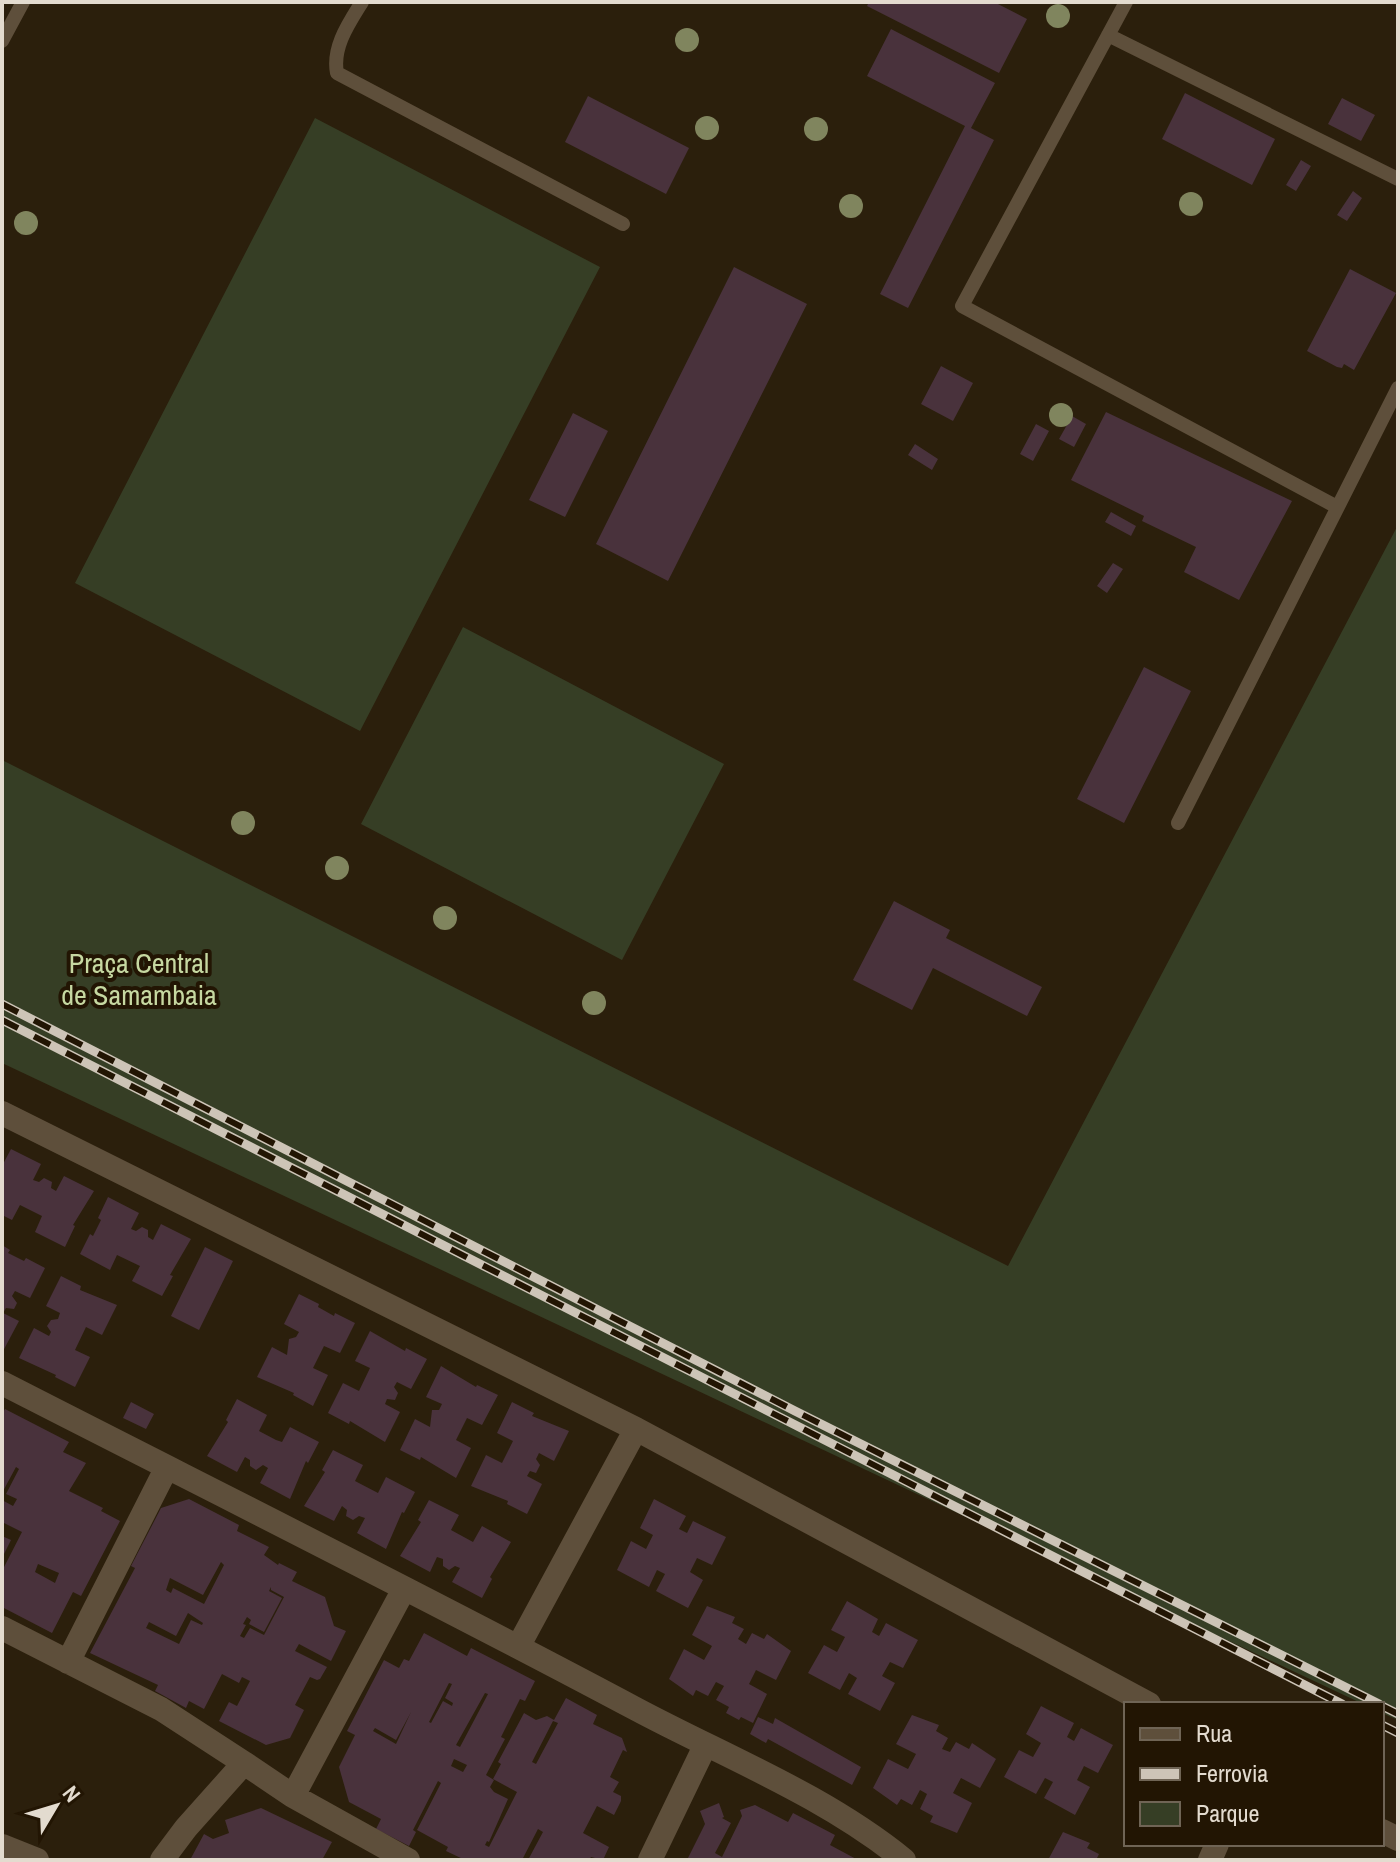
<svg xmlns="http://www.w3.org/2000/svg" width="1400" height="1862" font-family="'Archivo Narrow',sans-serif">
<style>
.green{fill:#363e25}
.building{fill:#49323c;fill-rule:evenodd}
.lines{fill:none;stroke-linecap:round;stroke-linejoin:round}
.lane{stroke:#5e4f3b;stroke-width:14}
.street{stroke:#5e4f3b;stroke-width:24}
.rail-casing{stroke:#cdc4b7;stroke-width:9}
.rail{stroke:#221503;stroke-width:6;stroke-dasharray:18;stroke-linecap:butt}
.tree{fill:#80855e}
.labels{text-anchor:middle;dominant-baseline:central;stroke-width:8;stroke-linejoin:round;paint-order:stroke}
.park-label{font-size:28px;fill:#c6d8a1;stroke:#221503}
</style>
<rect width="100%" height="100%" fill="#2b1f0c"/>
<path class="green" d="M315,118L600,267L360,731L75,583Z
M1398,525V1720L1382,1713V1704H1363L2,1063V760L1008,1266Z
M463,627L724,764L622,960L361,824Z"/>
<path class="building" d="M869,2H994L1027,19L999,73L867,6Z
M891,29L995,83L971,128L994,140L908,308L880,294L965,126L867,76Z
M1185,93L1275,139L1252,185L1162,139Z
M588,96L689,148L666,194L565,142Z
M1342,98L1375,115L1361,141L1328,124Z
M1301,160L1311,166L1296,191L1286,185Z
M1353,191L1362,198L1347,221L1337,215Z
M734,267L807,304L668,581L596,544Z
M1350,269L1396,293L1354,370L1344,364L1342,368L1337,367L1307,351Z
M941,366L973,383L953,421L921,404Z
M1106,412L1292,501L1239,600L1184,572L1196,547L1142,521L1144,516L1071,480Z
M573,413L608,431L565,517L529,500Z
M1072,416L1086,424L1074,447L1059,439Z
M1036,424L1049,431L1033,461L1020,454Z
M915,444L938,459L932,470L908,455Z
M1111,512L1136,526L1131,536L1105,522Z
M1113,563L1123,569L1107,593L1097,586Z
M1144,667L1191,691L1124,823L1077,799Z
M894,901L950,930L946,938L1042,987L1027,1016L933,968L912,1010L853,980Z
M11,1149L41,1164L33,1180L39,1182L44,1178L52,1182L51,1188L56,1191L64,1176L94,1191L73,1225L75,1226L65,1247L35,1232L42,1216L20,1205L12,1220L2,1215V1166Z
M108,1197L139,1213L131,1229L136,1231L142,1227L148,1230V1237L153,1240L161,1224L191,1239L170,1275L173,1276L162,1296L132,1281L140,1266L117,1255L110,1270L80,1254L90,1234L93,1236L101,1220L98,1218Z
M2,1245L10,1250L8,1253L24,1261L26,1258L45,1268L30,1298L15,1291L12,1296L17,1303L14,1309L6,1308L3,1313L19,1321L2,1353Z
M205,1247L233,1261L199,1330L171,1316Z
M61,1276L81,1286L80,1290L117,1305L102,1335L86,1327L75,1350L90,1357L75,1387L55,1377L56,1375L19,1358L34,1328L49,1336L51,1332L47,1326L51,1320L58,1319L60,1313L46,1306Z
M299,1294L319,1304L318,1307L334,1316L335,1313L355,1323L340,1353L324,1346L313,1368L328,1375L313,1406L293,1395L294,1393L257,1377L272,1347L287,1355L289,1339L296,1337L299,1332L284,1324Z
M370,1331L405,1351L406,1348L427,1359L411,1389L397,1382L394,1387L398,1393L395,1400L387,1399L385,1404L400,1412L385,1442L350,1421L349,1424L328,1413L343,1383L359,1391L370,1368L355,1361Z
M441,1366L476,1387L477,1385L498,1395L482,1425L467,1418L456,1440L471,1448L456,1478L421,1457L420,1460L400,1450L415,1419L430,1427L432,1410H439L442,1404L426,1397Z
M237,1399L267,1415L259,1431L276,1440L282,1442L290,1427L319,1442L308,1463L306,1461L290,1499L260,1483L268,1468L263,1465L256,1470L250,1466V1460L245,1457L237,1472L207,1456L228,1422L226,1420Z
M131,1402L154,1414L146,1429L123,1418Z
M512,1402L534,1413L532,1416L569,1431L554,1461L539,1453L536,1459L540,1465L536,1473L530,1471L527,1476L542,1484L527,1514L507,1504L508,1501L471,1486L486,1455L502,1463L513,1441L497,1433Z
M5,1409L69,1442L63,1452L86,1463L69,1491L103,1508L101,1511L120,1521L81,1596L73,1592L52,1633L2,1607V1571L22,1532L2,1522V1500L13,1506L17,1499L6,1494L19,1469L16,1467L2,1493V1414ZM38,1564L59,1573L55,1583L35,1572Z
M333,1450L363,1465L355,1481L378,1493L386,1477L415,1492L404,1513L402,1512L386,1549L357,1533L365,1518L359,1516L353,1520L346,1516L347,1510L342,1506L334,1521L304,1506L325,1472L322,1470Z
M189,1499L239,1525L237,1531L269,1547L264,1555L278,1565L279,1563L297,1572L292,1581L325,1597L334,1626L346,1631L331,1661L299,1644L295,1651L327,1667L320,1679L317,1680L310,1677L295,1705L304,1710L290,1738L266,1745L219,1721L229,1702L237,1706L250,1681L242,1677L239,1683L222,1674L204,1709L189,1701L186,1708L155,1691L158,1685L90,1653L135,1568L131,1566L161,1508ZM221,1562L224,1565L204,1604L173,1588L171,1593L166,1590L170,1578L203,1595ZM271,1587V1590L284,1597L264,1635L250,1628L244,1638L240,1636L246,1625L243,1624L247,1617L251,1620L249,1624L264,1632L282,1598L269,1591ZM188,1613L203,1623L202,1625L191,1620L179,1644L146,1628L149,1622L176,1636Z
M654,1499L686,1516L679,1529L687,1533L693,1521L726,1537L712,1565L697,1558L690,1572L703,1580L688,1608L656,1591L665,1574L657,1570L649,1587L617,1570L631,1541L646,1549L653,1535L640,1528Z
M429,1500L459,1515L451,1530L473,1542L482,1526L511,1542L490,1577L492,1579L482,1598L452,1582L460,1568L455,1566L449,1570L443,1566V1559L437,1557L430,1572L400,1556L421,1522L418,1520Z
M2,1536L11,1540L2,1558Z
M847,1601L878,1619L872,1632L879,1636L886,1623L918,1640L903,1668L890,1662L882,1676L895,1683L880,1711L848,1694L857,1678L849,1673L840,1690L808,1673L824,1645L837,1652L845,1637L831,1630Z
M707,1606L735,1617L732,1623L744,1629L738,1639L746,1644L752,1633L764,1639L767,1634L791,1651L776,1680L756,1670L749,1684L767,1694L753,1723L741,1717L739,1720L726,1713L729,1707L716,1700L724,1686L716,1682L708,1696L696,1690L693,1696L669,1679L684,1649L704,1660L712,1646L692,1635Z
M424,1633L467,1656L471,1648L535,1681L525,1701L520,1699L501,1737L505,1739L486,1775L494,1780L490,1787L494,1792L508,1799L489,1842L487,1841L485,1845L489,1847L517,1792L493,1779L501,1764L498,1762L524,1713L536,1720L547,1716L554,1720L566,1698L597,1715L593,1724L622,1738L627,1752L623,1750L610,1777L619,1782L613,1792L621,1796V1801L614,1815L597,1806L583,1833L609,1847L603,1860L591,1857L589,1860H528L543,1832L538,1829L522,1860H465L446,1851L448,1847L417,1830L441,1783L438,1781L413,1830L416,1832L409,1846L376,1829L381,1819L349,1802L339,1767L355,1735L347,1731L384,1660L399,1668L404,1659L409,1661ZM449,1683L452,1684L445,1698L453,1703L452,1706L443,1701L431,1723L429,1722ZM485,1693L488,1694L460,1747L456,1745ZM411,1712L396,1744L373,1731L375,1728L396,1740ZM553,1721L558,1723L536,1764L532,1762ZM454,1759L467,1765L463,1772L451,1766Z
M1041,1706L1074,1723L1067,1737L1074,1741L1081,1728L1113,1745L1098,1773L1084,1766L1077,1780L1090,1787L1075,1815L1044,1798L1053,1782L1045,1778L1036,1794L1004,1777L1019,1750L1033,1757L1041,1743L1026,1734Z
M912,1715L939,1725L936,1731L948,1738L942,1749L950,1752L956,1742L969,1749L972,1743L996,1759L980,1788L961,1778L953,1793L972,1803L957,1833L930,1822L933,1816L920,1809L927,1794L920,1790L912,1805L901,1799L897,1805L873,1788L888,1759L908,1769L916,1754L896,1744Z
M758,1717L773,1724L775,1718L861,1767L852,1785L768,1739L766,1743L750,1734Z
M719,1803L724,1817L722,1818L731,1823L715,1853L722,1857L742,1816L740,1810L755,1805L788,1822L793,1813L835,1835L830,1845L858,1860H687L705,1824L700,1811Z
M261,1808L332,1842L322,1860H190L204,1834L213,1839L229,1833L225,1820Z
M1063,1832L1090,1843L1087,1848L1099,1854L1096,1860H1048Z"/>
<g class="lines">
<path class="lane" d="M362,2C349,23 332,47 337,73L623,224
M1126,2L962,306L1337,507
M1108,35L1398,179
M2,41L23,2
M1178,823L1398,388"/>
<path class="street" d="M2,1113L636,1429
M2,1383C213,1491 426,1597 636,1709C726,1757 824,1795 904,1860
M2,1628L161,1709L244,1763
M518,1647L636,1429L1149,1704
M68,1662L167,1467
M293,1796L404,1589
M1382,1831L1398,1839
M2,1846L37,1860
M162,1860L186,1828L244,1763L293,1796L408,1860
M650,1860L705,1746
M1210,1860L1217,1844"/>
<defs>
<path id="rail" d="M2,1004L795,1411L1379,1704
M2,1020L1342,1704
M1382,1706L1398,1714
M1382,1725L1398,1733"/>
</defs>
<use href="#rail" class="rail-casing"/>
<use href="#rail" class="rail"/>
</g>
<g class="tree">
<circle cx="1058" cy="16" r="12"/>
<circle cx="687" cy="40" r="12"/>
<circle cx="707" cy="128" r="12"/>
<circle cx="816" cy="129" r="12"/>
<circle cx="1191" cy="204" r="12"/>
<circle cx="851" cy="206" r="12"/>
<circle cx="26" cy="223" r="12"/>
<circle cx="1061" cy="415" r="12"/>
<circle cx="243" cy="823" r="12"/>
<circle cx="337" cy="868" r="12"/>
<circle cx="445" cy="918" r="12"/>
<circle cx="594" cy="1003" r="12"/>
</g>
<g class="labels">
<g class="park-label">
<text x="139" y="963">Praça Central<tspan x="139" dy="32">de Samambaia</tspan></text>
</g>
</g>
<rect width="1400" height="1862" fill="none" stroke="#e3dbcf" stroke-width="8"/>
<rect x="1124" y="1702" width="260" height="144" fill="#221503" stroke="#6f6455" stroke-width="2"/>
<rect x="1140" y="1728" width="40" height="12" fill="#5e4f3b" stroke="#6f6455" stroke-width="2"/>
<text x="1196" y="1742" font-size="24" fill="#e3dbcf">Rua</text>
<rect x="1140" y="1768" width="40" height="12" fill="#cdc4b7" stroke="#6f6455" stroke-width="2"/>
<text x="1196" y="1782" font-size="24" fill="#e3dbcf">Ferrovia</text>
<rect x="1140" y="1802" width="40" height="24" fill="#363e25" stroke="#6f6455" stroke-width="2"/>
<text x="1196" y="1822" font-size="24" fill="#e3dbcf">Parque</text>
<g transform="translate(56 1806) rotate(52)" stroke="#221503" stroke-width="6" paint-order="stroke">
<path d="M0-6L14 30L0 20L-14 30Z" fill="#e3dbcf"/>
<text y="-12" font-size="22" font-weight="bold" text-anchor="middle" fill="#e3dbcf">N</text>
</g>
</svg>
